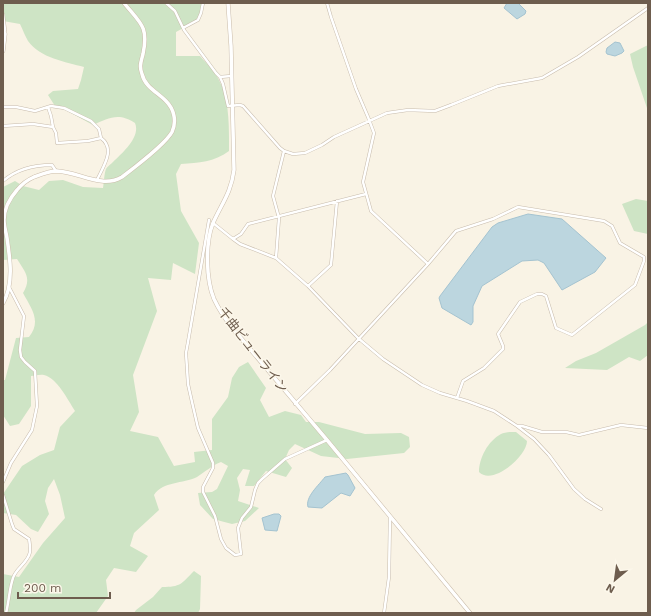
<svg xmlns="http://www.w3.org/2000/svg" width="651" height="616" font-family="'Work Sans','Noto Sans JP',sans-serif">
<style>
.green{fill:#cee4c5}
.water{fill:#bcd6df;stroke:#a4c3d0}
.lines{fill:none;stroke-linecap:round;stroke-linejoin:round}
.street-casing{stroke:#c8bcad;stroke-width:3.5}
.secondary-casing{stroke:#cbbdab;stroke-width:4.5}
.street{stroke:#fff;stroke-width:2.5}
.secondary{stroke:#fff;stroke-width:3.5}
.labels{text-anchor:middle;dominant-baseline:central;stroke-width:3;stroke-linejoin:round;paint-order:stroke}
.street-label{font-size:13px;fill:#6e5d4e;stroke:#fcf7ea}
</style>
<rect width="100%" height="100%" fill="#f9f3e5"/>
<path class="green" d="M3,3H205L196,21L176,32V56H200C206,63 215,71 219,80C230,100 229,129 229,151C214,162 199,163 181,164L176,174L181,211L199,243L195,274L173,263L171,280L148,278L157,311L133,375L139,412L130,431L158,437L174,466L195,462L194,452L212,450V419L228,397L232,378L239,367L248,362L266,388L260,400L269,417L285,411L301,415L306,422H319L365,434L401,433L409,437L410,447L404,453L347,459L321,456L295,444L289,450L285,459L292,468L286,477L266,471L254,486H245L250,470L243,469L237,478L240,490L238,501L259,508L245,521L232,524L213,519L200,505L198,493L212,492L217,489L228,466L221,462C211,466 205,472 197,477C183,484 163,481 154,495L159,510L134,533L130,546L148,556L136,572L114,568L106,580L108,596L96,613H3V574L19,577L43,543L65,518L60,495L54,479L48,488L45,501L49,514L38,532L31,529L16,515L3,513V494L22,466L40,455L54,450L60,427L75,411C68,400 57,378 44,375C40,374 34,376 31,376V406L19,424L10,426L3,415V380H5L16,338L29,337C42,321 31,308 23,293C32,278 25,272 17,259L3,260V187L15,181L23,186L39,190L49,181L63,180L83,187L103,188C104,183 104,174 106,169C107,167 111,164 113,162C122,153 141,137 135,123C119,112 108,118 93,125L60,107L55,106L48,95L53,91L78,89L81,80L84,67C66,62 40,58 28,41C25,36 23,30 20,24L3,21Z
M648,45V111L633,67L630,54Z
M636,199L648,201V234L634,231L622,204Z
M648,322V355L640,361L629,357L607,370L565,368L576,361L596,353L645,325Z
M510,432H516L527,441C527,456 493,486 479,472C479,458 488,441 501,434C503,433 507,432 510,432Z
M194,571L201,576L200,609L198,613H134L136,610L153,597L162,587C181,587 181,584 194,571Z"/>
<path class="water" d="M507,3H518L526,11L525,14L517,19L504,8Z
M615,42L620,43L624,51L622,53L615,56L607,54L606,52L607,48Z
M528,214L562,219L606,258L595,272L562,290L544,263L538,260L522,261L482,286L473,306V322L471,325L442,308L439,298L440,296L492,227L498,223Z
M346,473L348,475L355,488L350,496L341,493L322,508L308,507C305,497 319,485 325,477Z
M274,514H279L281,516L277,531L265,530L262,518Z"/>
<g class="lines">
<defs>
<path id="street" d="M166,3L175,11L184,30L216,73L220,77L231,76
M327,3L331,17L356,89L368,117L374,133L363,182L371,211L428,264
M3,14L5,30
M183,28L198,20L201,13L203,3
M220,77L223,84L228,106L240,105L243,106L280,148L284,151L293,154L305,153L322,145L334,137L387,113L408,110L435,111L451,105L498,86L542,78L578,57L648,8
M3,107H16L35,111L51,106L64,108L91,121L99,129L101,138
M48,107L51,116L53,127
M3,126L33,124L53,127L56,133L57,143L88,141L101,138C116,149 103,167 97,180
M3,181C17,169 34,165 52,165L56,171
M209,220L188,342L186,353L188,384L192,402L198,428L213,463V468L203,487V492L215,516L221,539L226,548L235,555L241,554L238,528L242,518L251,507L255,490L258,483L262,479L285,459L327,440
M213,223L233,239L240,244L276,258L308,286L358,338L383,359L422,385L440,393L467,401L494,411L517,426L534,439L549,455L574,489L585,499L601,509
M233,239L241,234L248,224L366,194
M276,258L279,218L273,196L284,151
M308,286L331,265L337,201
M295,404L330,370L428,264L456,231L493,219L518,207L604,221L612,226L620,243L644,257V261L635,285L572,335L556,328L546,296L542,294H537L520,302L498,334L503,346V349L484,368L463,381L457,398
M517,426H522L542,432H566L579,435L621,425L648,428
M3,482L11,463L32,430L37,406L35,371L25,362L21,357L20,350L24,316L9,287
M3,495L12,524L14,529L29,539C30,543 30,548 30,552C28,563 16,568 13,578C9,590 9,602 6,613
M384,613L389,577L390,517"/>
<path id="secondary" d="M228,3L231,46L234,170C231,193 222,203 213,223C205,243 206,280 214,299C219,310 226,320 234,330L327,440L470,613
M3,29L5,34L3,51
M3,303C14,285 10,258 7,238C6,232 4,226 4,220C4,209 10,198 17,190C22,184 27,180 34,177C42,174 49,171 57,171C79,172 102,189 122,177C134,168 166,143 172,132C177,121 174,109 166,101C157,92 145,87 142,74C139,66 141,62 143,54C149,26 140,23 124,3"/>
</defs>
<use href="#street" class="street-casing"/>
<use href="#secondary" class="secondary-casing"/>
<use href="#street" class="street"/>
<use href="#secondary" class="secondary"/>
</g>
<g class="labels">
<g class="street-label">
<text transform="translate(253 350) rotate(52)">千曲ビューライン</text>
</g>
</g>
<rect width="651" height="616" fill="none" stroke="#6e5d4e" stroke-width="8"/>
<g transform="translate(615 580) rotate(209)" stroke="#fcf7ea" stroke-width="3" paint-order="stroke">
<path d="M0-3L7 15L0 10L-7 15Z" fill="#6e5d4e"/>
<text y="-6" font-size="11" font-weight="bold" text-anchor="middle" fill="#6e5d4e">N</text>
</g>
<path d="M18 592v6h92v-6" fill="none" stroke="#6e5d4e" stroke-width="2"/>
<text x="24" y="592" font-size="12" fill="#6e5d4e" stroke="#fcf7ea" stroke-width="3" paint-order="stroke">200 m</text>
</svg>
